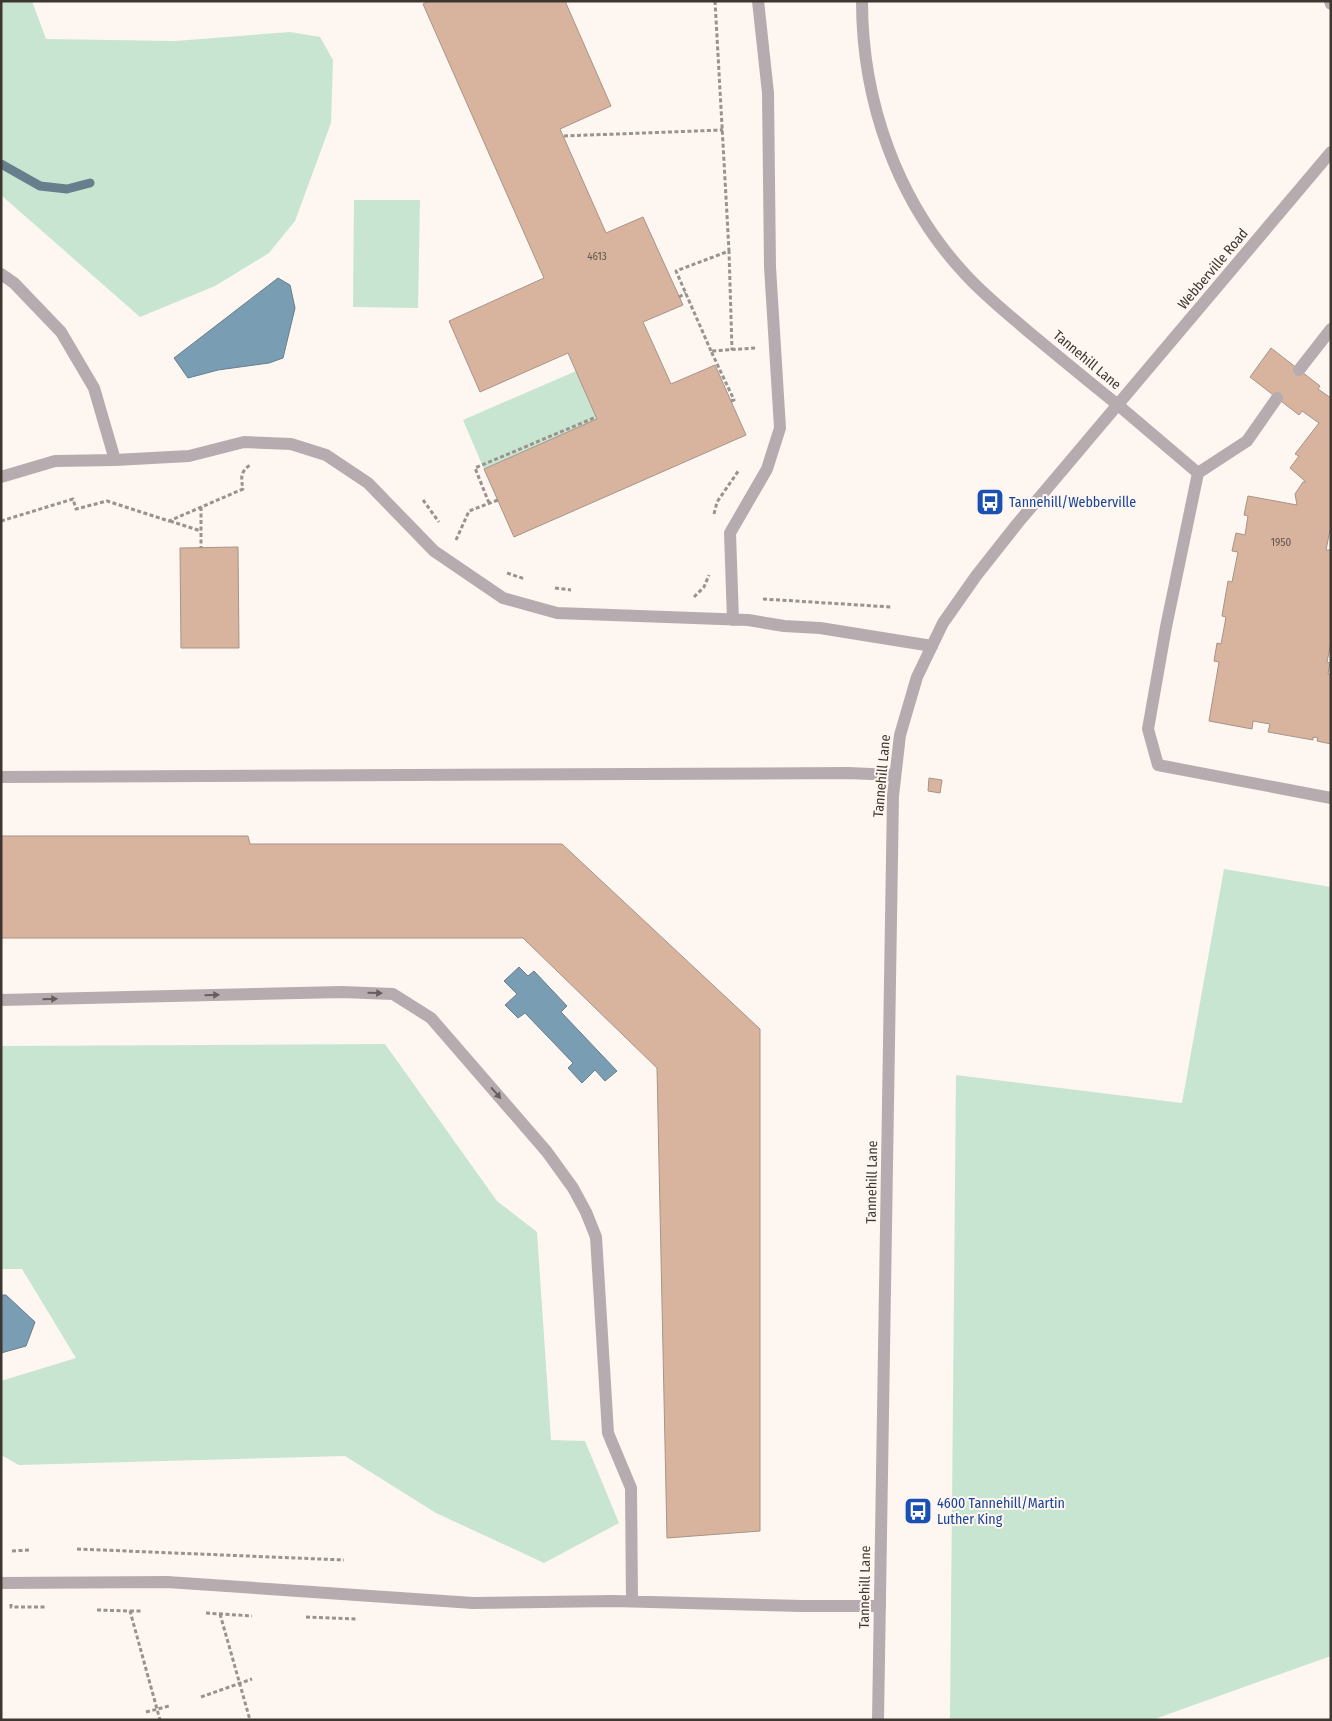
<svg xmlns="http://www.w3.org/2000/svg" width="1332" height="1721" font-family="'Fira Sans Condensed',sans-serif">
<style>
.green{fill:#c8e5d1}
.water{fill:#799db3;stroke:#677e8c}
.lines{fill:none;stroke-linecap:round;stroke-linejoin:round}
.stream{stroke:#677e8c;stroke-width:9}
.building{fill:#d8b49e;stroke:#a79488}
.path{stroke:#9a928d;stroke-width:3;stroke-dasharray:4 2.5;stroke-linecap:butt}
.service{stroke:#b6acb0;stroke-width:12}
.minor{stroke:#b6acb0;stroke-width:12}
.tertiary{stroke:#b6acb0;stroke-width:12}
.oneway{fill:#685f5d}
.labels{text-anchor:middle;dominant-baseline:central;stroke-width:4;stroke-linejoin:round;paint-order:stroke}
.number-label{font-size:11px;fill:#64564c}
.street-label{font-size:14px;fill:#3e3631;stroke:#fef6f1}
.transit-label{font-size:14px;fill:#164399;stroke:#fef6f1;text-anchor:start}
</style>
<rect width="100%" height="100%" fill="#fef6f1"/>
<path class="green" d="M1,1H32L46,39L175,41L290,32L320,37L333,60L331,123L295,221L269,253L215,286L140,317L1,195Z
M354,200H420L418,308L353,307Z
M576,371L597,419L484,469L463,420Z
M1224,869L1331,887V1656L1152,1720H950L956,1075L1182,1103Z
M385,1044L497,1201L537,1232L551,1440L585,1441L619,1523L544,1563L436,1513L345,1456L19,1465L1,1455V1381L76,1358L22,1269H1V1046Z"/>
<path class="water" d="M278,278L290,285L295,308L283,358L269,363L218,370L188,378L174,358Z
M519,967L528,976L534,971L567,1006L561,1012L617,1071L605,1081L595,1070L582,1083L568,1068L573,1063L525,1013L518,1018L505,1005L517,994L504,981Z
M1,1295H6L35,1322L26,1346L1,1353Z"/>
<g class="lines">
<path class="stream" d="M1,164L40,186L67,189L90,183"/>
</g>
<path class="building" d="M429,1H565L611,106L560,129L606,233L643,217L683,305L643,322L671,384L715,365L746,435L514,537L484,469L597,419L568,353L480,392L449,321L544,278L423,4Z
M1271,348L1320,386L1318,389L1331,398V531L1330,530L1326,550H1331V642L1327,662L1330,663L1328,674L1331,675V744L1317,741L1318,738L1313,737V740L1268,732L1270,724L1253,721L1252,729L1209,721L1219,662L1214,661L1217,643L1221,644L1226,617L1222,616L1228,581L1232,582L1238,552L1232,551L1236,533L1245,535L1248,516L1244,515L1248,496L1297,505L1295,494L1303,482H1306L1290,468L1299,456L1295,454L1319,423L1302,411L1299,415L1250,377Z
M238,547L239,648H181L180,548Z
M929,778L942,780L940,793L928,791Z
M1,836H248L250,844H562L760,1029V1531L667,1538L657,1068L523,938H1Z"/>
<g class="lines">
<path class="path" d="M715,1L729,251
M564,136L723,130
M679,297L686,293
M711,351L676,271L729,251L732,350
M731,401L734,400L711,351L755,348
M423,500L439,522
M489,503L475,468L596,417
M201,507V548
M714,514L717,502L739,470
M1,521L73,499L76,509L107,501L169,521L243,489C241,478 240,472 250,465
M170,521L201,531
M456,540L469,511L498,500
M507,573L525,579
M555,588L571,590
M694,597L704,587L709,575
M763,599L891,607
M77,1549L344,1560
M12,1551L29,1550
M11,1604V1607H45
M97,1610L130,1611L160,1720
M130,1611H141
M206,1613L252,1616
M220,1614L250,1720
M306,1617L358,1619
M201,1697L252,1679
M146,1712L169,1706"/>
<path class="service" d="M1330,1L1331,4
M1,274L14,283L61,332L94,388L115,460
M1299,370L1331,329
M1118,405L1198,473L1166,627L1148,729L1158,765L1331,798
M1198,473L1247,441L1277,398
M1,477L55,461L115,460L189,456L244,442L291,444L326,455L368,483L434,551L503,598L557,613L748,620L784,626L820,628L932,646
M733,620L730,533L767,469L780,428L770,267L768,93L758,1
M1,777L848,773L894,775
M1,1000L342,992L393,994L431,1018L547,1152L573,1188L586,1212L596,1237L608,1433L631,1488L632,1601
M1,1583L167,1582L473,1603L613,1601L802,1606H880"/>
<path class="minor" d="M862,1C862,101 897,201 965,274C985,296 1008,314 1030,333C1059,357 1088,381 1118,405"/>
<path class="tertiary" d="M878,1720L893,796L900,735L917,677L943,623L976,576L1017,524L1331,152"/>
</g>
<defs><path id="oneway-solid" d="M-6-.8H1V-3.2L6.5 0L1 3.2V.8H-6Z" transform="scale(1.25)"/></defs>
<g class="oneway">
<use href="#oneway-solid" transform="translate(375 993) rotate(2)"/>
<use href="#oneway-solid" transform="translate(212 995) rotate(-1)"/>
<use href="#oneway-solid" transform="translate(50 999) rotate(-1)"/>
<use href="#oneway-solid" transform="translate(496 1093) rotate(49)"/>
</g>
<defs>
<symbol id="bus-square" viewBox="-11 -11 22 22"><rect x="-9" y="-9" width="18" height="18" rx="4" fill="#1a4fb4" stroke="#fef6f1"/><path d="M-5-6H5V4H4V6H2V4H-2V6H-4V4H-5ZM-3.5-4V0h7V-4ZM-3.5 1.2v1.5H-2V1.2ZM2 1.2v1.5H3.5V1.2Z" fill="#fff"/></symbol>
</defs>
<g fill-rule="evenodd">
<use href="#bus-square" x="974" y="486" width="32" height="32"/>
<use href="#bus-square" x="902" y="1495" width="32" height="32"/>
</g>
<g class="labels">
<g class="number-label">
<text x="597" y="256">4613</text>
<text x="1281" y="542">1950</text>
</g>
<g class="street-label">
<text transform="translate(1213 269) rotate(-50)">Webberville Road</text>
<text transform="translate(1087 360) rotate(40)">Tannehill Lane</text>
<text transform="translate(882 776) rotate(-85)">Tannehill Lane</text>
<text transform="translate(872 1182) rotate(-89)">Tannehill Lane</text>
<text transform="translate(865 1587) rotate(-89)">Tannehill Lane</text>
</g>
<g class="transit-label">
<text x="1009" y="502">Tannehill/Webberville</text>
<text x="937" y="1503">4600 Tannehill/Martin<tspan x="937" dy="16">Luther King</tspan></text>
</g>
</g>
<rect width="1332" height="1721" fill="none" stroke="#3e3631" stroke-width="5"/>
</svg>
